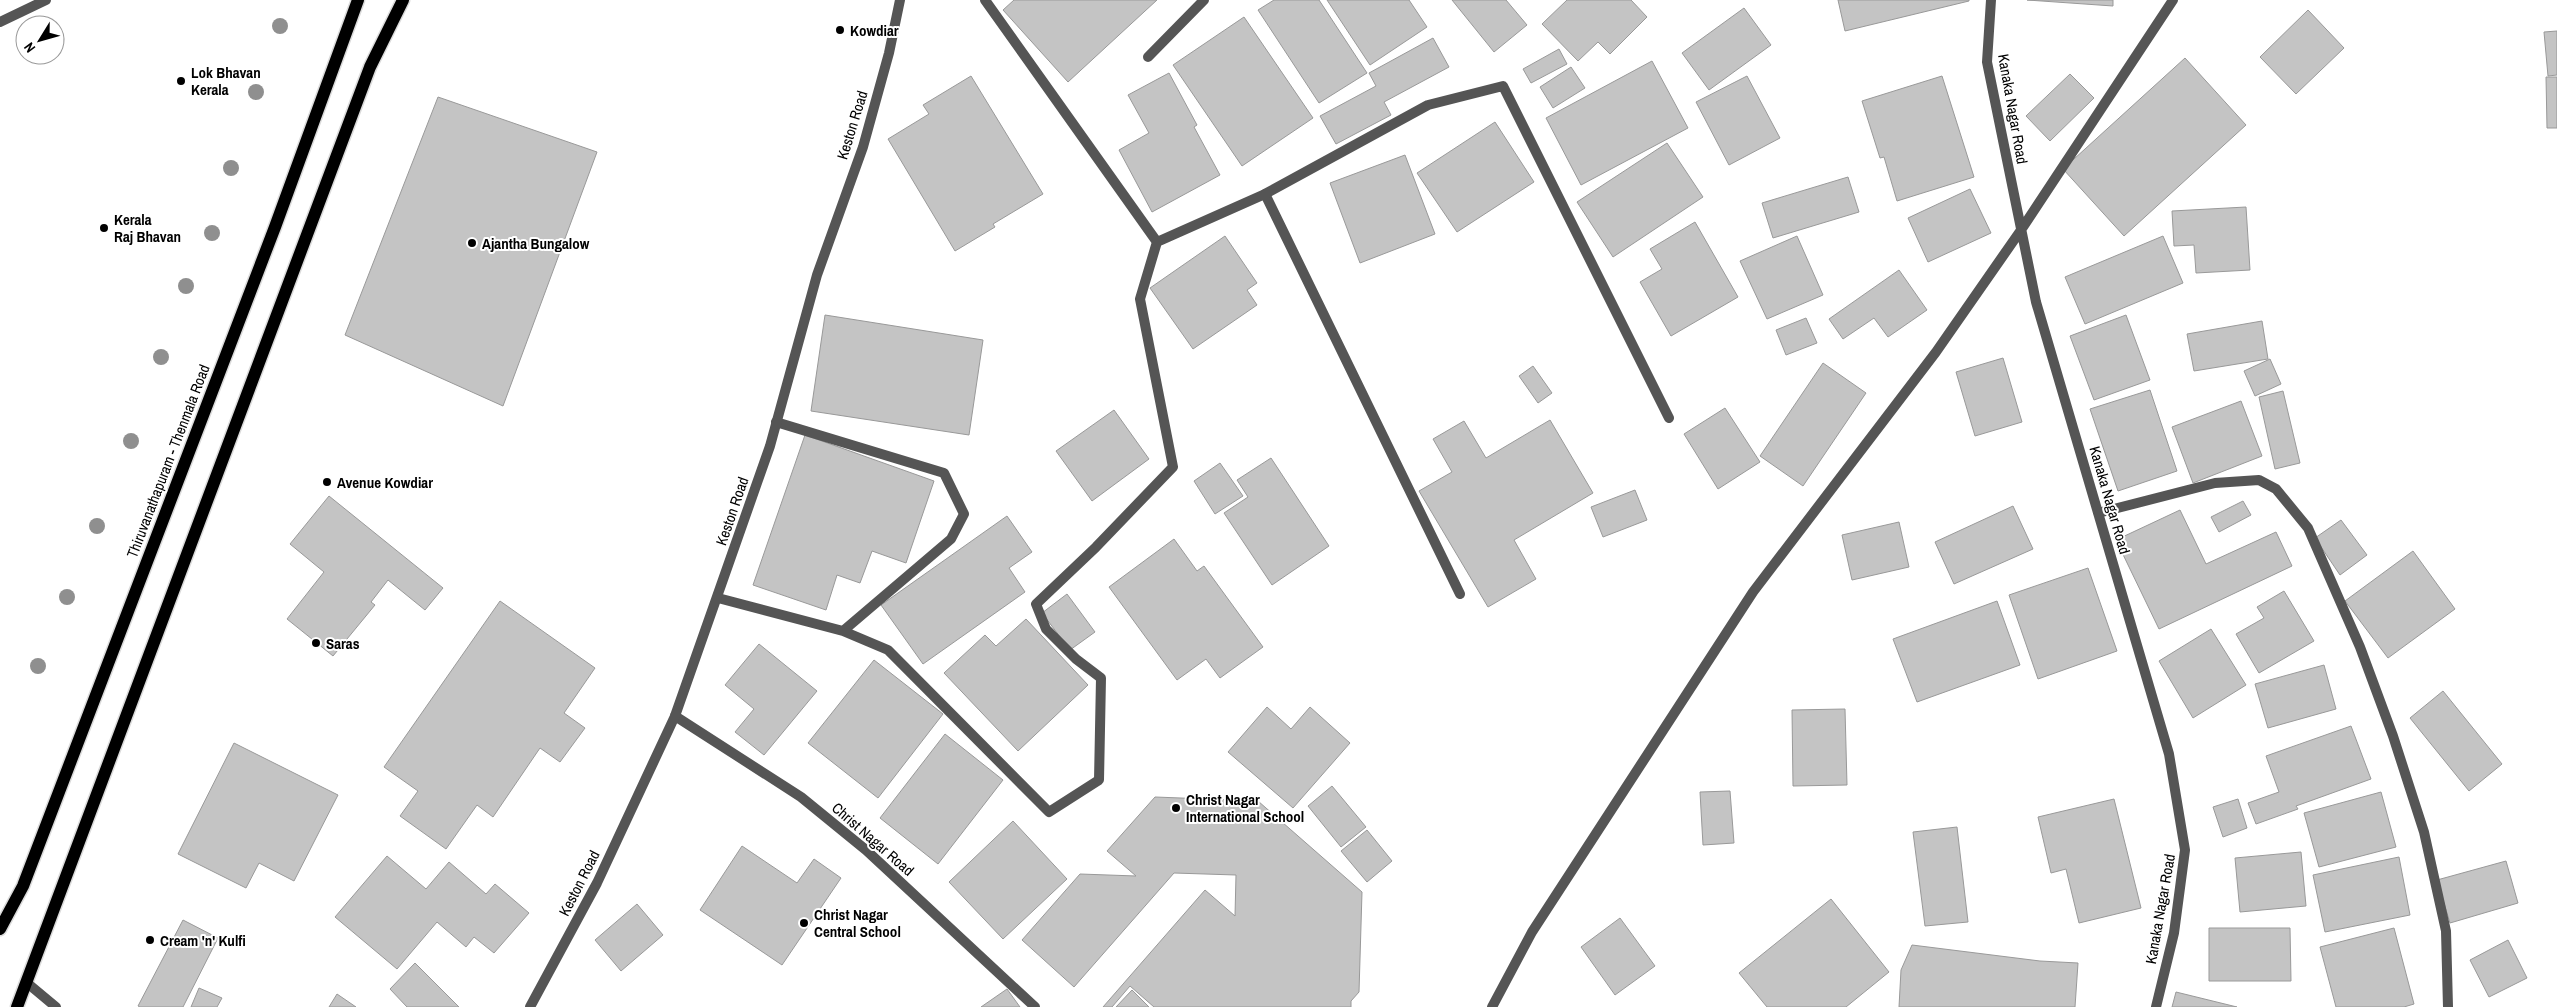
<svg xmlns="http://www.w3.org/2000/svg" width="2557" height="1007" font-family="'Archivo Narrow',sans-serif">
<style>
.building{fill:#c4c4c4;stroke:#999}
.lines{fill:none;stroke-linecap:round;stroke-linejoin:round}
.primary-casing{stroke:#dbdbdb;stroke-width:15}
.service{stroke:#555;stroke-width:10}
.minor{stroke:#555;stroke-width:10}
.tertiary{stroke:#555;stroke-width:10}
.primary{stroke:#000;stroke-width:12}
.tree{fill:#8f8f8f}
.poi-dot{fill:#000;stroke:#fff;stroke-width:2}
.labels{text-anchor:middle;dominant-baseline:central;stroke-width:4;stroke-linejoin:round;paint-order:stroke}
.poi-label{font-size:15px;font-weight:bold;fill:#000;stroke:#fff;text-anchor:start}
.street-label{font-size:15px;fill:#000;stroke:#fff}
</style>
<rect width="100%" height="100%" fill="#fff"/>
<path class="building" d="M1014,0H1157L1068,82L1003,10Z
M1274,0H1319L1367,73L1319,103L1258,10Z
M1327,0H1409L1427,27L1370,65Z
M1452,0H1506L1527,25L1494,52Z
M1567,0H1631L1647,17L1610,54L1598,42L1578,61L1542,24Z
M1838,0H1969V1L1845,31Z
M2027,0H2113V6Z
M1744,8L1771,45L1709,90L1682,53Z
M2308,10L2344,48L2296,94L2260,57Z
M1244,17L1313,118L1242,166L1173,65Z
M2557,31V75L2548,76L2544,32Z
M1433,38L1449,67L1384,102L1391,115L1336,144L1320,116L1376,86L1369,73Z
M1559,49L1567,64L1531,83L1523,69Z
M2185,58L2246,125L2124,236L2063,169Z
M1652,61L1688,128L1581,185L1546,118Z
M1571,67L1585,88L1553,108L1540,87Z
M1169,73L1197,125L1194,127L1220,175L1152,212L1119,150L1149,133L1128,95Z
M2070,74L2094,98L2050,141L2026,116Z
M971,76L1043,194L993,224L995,227L955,251L888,139L929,114L923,105Z
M1747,76L1780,138L1729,165L1696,102Z
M1942,76L1974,177L1897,201L1884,157L1880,158L1862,101Z
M2546,77H2557V128H2547Z
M438,97L597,152L503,406L345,335Z
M1495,122L1534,182L1457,232L1417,173Z
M1667,143L1703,197L1613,257L1577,202Z
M1405,155L1435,234L1360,263L1330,183Z
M1848,177L1859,212L1773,238L1762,203Z
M1970,189L1991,233L1928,262L1908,218Z
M2246,207L2250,270L2196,273L2194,245L2174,246L2172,211Z
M1695,222L1738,297L1671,336L1640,282L1662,269L1650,249Z
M1225,236L1257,283L1247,290L1257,305L1193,349L1150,288Z
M1797,236L1823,295L1767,319L1740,261Z
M2163,236L2183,283L2085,324L2065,277Z
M1899,270L1927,310L1888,337L1874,318L1843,339L1829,319Z
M825,315L983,340L969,435L811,411Z
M2126,315L2150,380L2094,400L2070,336Z
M1806,318L1817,343L1786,355L1776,330Z
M2262,321L2268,359L2194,371L2187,334Z
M2003,358L2022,422L1975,436L1956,372Z
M2270,359L2281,384L2255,396L2244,371Z
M1823,363L1866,393L1803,486L1760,456Z
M1533,366L1552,393L1538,403L1519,376Z
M2150,390L2177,471L2118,491L2090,409Z
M2283,391L2300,463L2275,469L2259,397Z
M2241,401L2262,456L2193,483L2172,427Z
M1725,408L1760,462L1718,489L1684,434Z
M1114,410L1149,459L1092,501L1056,451Z
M1550,420L1593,493L1514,540L1536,579L1488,607L1419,491L1452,472L1433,439L1464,421L1486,458Z
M805,435L934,481L906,563L872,551L860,583L837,575L826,610L753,585Z
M1271,458L1329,546L1272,585L1224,513L1248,497L1237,480Z
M1220,463L1243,496L1215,514L1194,481Z
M1635,490L1647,520L1603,537L1591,507Z
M329,496L443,588L425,610L388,580L371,602L375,605L333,656L287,619L324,572L290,544Z
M2243,501L2251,515L2219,532L2211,517Z
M2013,506L2033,549L1954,584L1935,542Z
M2180,510L2206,564L2276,532L2292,566L2159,629L2116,540Z
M1007,516L1032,552L1009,568L1025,592L923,664L881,605Z
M2341,520L2367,555L2340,575L2315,538Z
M1899,522L1909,567L1852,580L1842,535Z
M1174,539L1197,571L1204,566L1263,647L1220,678L1206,659L1177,680L1109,587Z
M2413,551L2455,609L2388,658L2345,601Z
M2088,568L2117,651L2038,679L2009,595Z
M2284,591L2314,641L2259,673L2236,634L2264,618L2257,607Z
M1067,594L1095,632L1070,650L1042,613Z
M500,601L595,668L564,713L585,728L560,762L540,748L493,817L477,805L446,849L400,816L418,791L384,767Z
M1997,601L2020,665L1917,702L1893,639Z
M1026,619L1088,685L1018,751L944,673L985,635L996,646Z
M2211,629L2246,685L2193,718L2159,661Z
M759,644L817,691L764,755L735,732L754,709L725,685Z
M874,660L943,714L878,798L808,743Z
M2324,665L2336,709L2268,728L2255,684Z
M2443,691L2502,764L2469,791L2410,718Z
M1267,707L1291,729L1310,707L1350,743L1293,808L1228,752Z
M1845,709L1847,785L1793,786L1792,710Z
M2351,726L2371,779L2296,806L2298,809L2256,824L2248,803L2279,792L2266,756Z
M945,734L1003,780L938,864L880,818Z
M234,743L338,795L294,881L259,863L246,888L178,854Z
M1332,786L1366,827L1341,847L1308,806Z
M1730,791L1734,843L1703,845L1700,792Z
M2381,792L2396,847L2319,867L2304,813Z
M1155,797L1258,801L1362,892L1359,992L1351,1001V1007H1154L1130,986L1112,1007H1103L1205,890L1235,916L1236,875L1174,873L1074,987L1022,940L1080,874L1136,876L1107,851Z
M2114,799L2141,908L2079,923L2066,869L2051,873L2038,817Z
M2238,799L2247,828L2223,837L2213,807Z
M1013,821L1067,879L1003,939L949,882Z
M1957,827L1968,922L1925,926L1913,832Z
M1367,830L1392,861L1367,882L1341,851Z
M742,846L797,883L814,859L841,878L782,965L700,910Z
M2301,852L2306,906L2240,912L2235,858Z
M387,856L426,889L449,862L486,894L495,884L529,913L494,953L474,937L466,947L437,922L397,969L335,917Z
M2399,857L2410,915L2325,932L2313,875Z
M2506,861L2518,903L2450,923L2437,880Z
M1831,899L1889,972L1846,1007H1767L1739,973Z
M637,904L663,935L621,971L595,940Z
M1620,918L1655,966L1615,995L1581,947Z
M183,920L218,938L183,1007H140L138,1006Z
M2209,928H2290L2291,981H2209Z
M2394,928L2414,1004L2404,1007H2336L2320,947Z
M2508,940L2527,978L2489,997L2470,960Z
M1912,945L2040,961L2078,963L2075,1007H1899L1901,970Z
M415,963L459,1007H407L390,989Z
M199,988L222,998L217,1007H191Z
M1007,989L1020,1007H981Z
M1132,990L1149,1007H1116Z
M2176,992L2237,1007H2172Z
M337,994L356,1007H329Z"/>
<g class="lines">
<defs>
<path id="primary" d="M0,929L23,886L275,227L358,0
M17,1007L370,67L403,0"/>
</defs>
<use href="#primary" class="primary-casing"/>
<path class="service" d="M0,22L46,0
M1265,194L1460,594
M26,982L56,1007"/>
<path class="minor" d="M985,0L1157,242L1265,194L1428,105L1503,86L1669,418
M1991,0L1987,62L2036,302L2169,754L2185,850L2174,933L2156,1007
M1148,57L1204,0
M2098,513L2215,483L2259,480L2276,489L2308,528L2360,647L2393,736L2424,832L2446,931L2448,1007
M718,598L843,631L951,539L964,514L944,473L776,422
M843,631L888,650L1049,812L1099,780L1101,678L1076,659L1046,629L1036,604L1096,547L1173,467L1140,299L1157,242
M675,716L801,797L866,850L1035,1007
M1492,1007L1532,932L1753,592L1936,352L2021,230L2173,0"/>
<path class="tertiary" d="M530,1007L597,883L675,716L770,446L817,275L863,147L889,53L900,0"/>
<use href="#primary" class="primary"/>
</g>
<g class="tree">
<circle cx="280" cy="26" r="8"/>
<circle cx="256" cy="92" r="8"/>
<circle cx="231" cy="168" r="8"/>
<circle cx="212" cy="233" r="8"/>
<circle cx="186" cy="286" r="8"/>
<circle cx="161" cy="357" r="8"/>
<circle cx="131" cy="441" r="8"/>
<circle cx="97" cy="526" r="8"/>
<circle cx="67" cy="597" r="8"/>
<circle cx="38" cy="666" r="8"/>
</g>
<g class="poi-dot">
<circle cx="840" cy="30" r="5"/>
<circle cx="181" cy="81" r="5"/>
<circle cx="104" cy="228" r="5"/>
<circle cx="472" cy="243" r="5"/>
<circle cx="327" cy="482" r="5"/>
<circle cx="316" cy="643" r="5"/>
<circle cx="1176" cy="808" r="5"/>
<circle cx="804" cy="923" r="5"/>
<circle cx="150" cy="940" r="5"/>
</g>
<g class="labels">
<g class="poi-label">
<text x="850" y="30">Kowdiar</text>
<text x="191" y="72">Lok Bhavan<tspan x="191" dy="17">Kerala</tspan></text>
<text x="114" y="219">Kerala<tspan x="114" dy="17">Raj Bhavan</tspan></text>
<text x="482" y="243">Ajantha Bungalow</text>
<text x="337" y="482">Avenue Kowdiar</text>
<text x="326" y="643">Saras</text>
<text x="1186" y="799">Christ Nagar<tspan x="1186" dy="17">International School</tspan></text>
<text x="814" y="914">Christ Nagar<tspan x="814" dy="17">Central School</tspan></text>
<text x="160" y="940">Cream 'n' Kulfi</text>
</g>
<g class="street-label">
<text transform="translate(2013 109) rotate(80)">Kanaka Nagar Road</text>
<text transform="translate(852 125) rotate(-73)">Keston Road</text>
<text transform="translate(168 461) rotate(-69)">Thiruvanathapuram - Thenmala Road</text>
<text transform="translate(2110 500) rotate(74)">Kanaka Nagar Road</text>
<text transform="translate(732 511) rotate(-71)">Keston Road</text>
<text transform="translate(873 839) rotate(41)">Christ Nagar Road</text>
<text transform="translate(579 883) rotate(-63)">Keston Road</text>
<text transform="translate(2160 909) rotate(-80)">Kanaka Nagar Road</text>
</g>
</g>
<g transform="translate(40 40) rotate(233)"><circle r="24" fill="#ffffff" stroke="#999999"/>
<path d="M0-4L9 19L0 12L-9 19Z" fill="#000000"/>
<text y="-8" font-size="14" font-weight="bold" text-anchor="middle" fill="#000000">N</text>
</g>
</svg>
